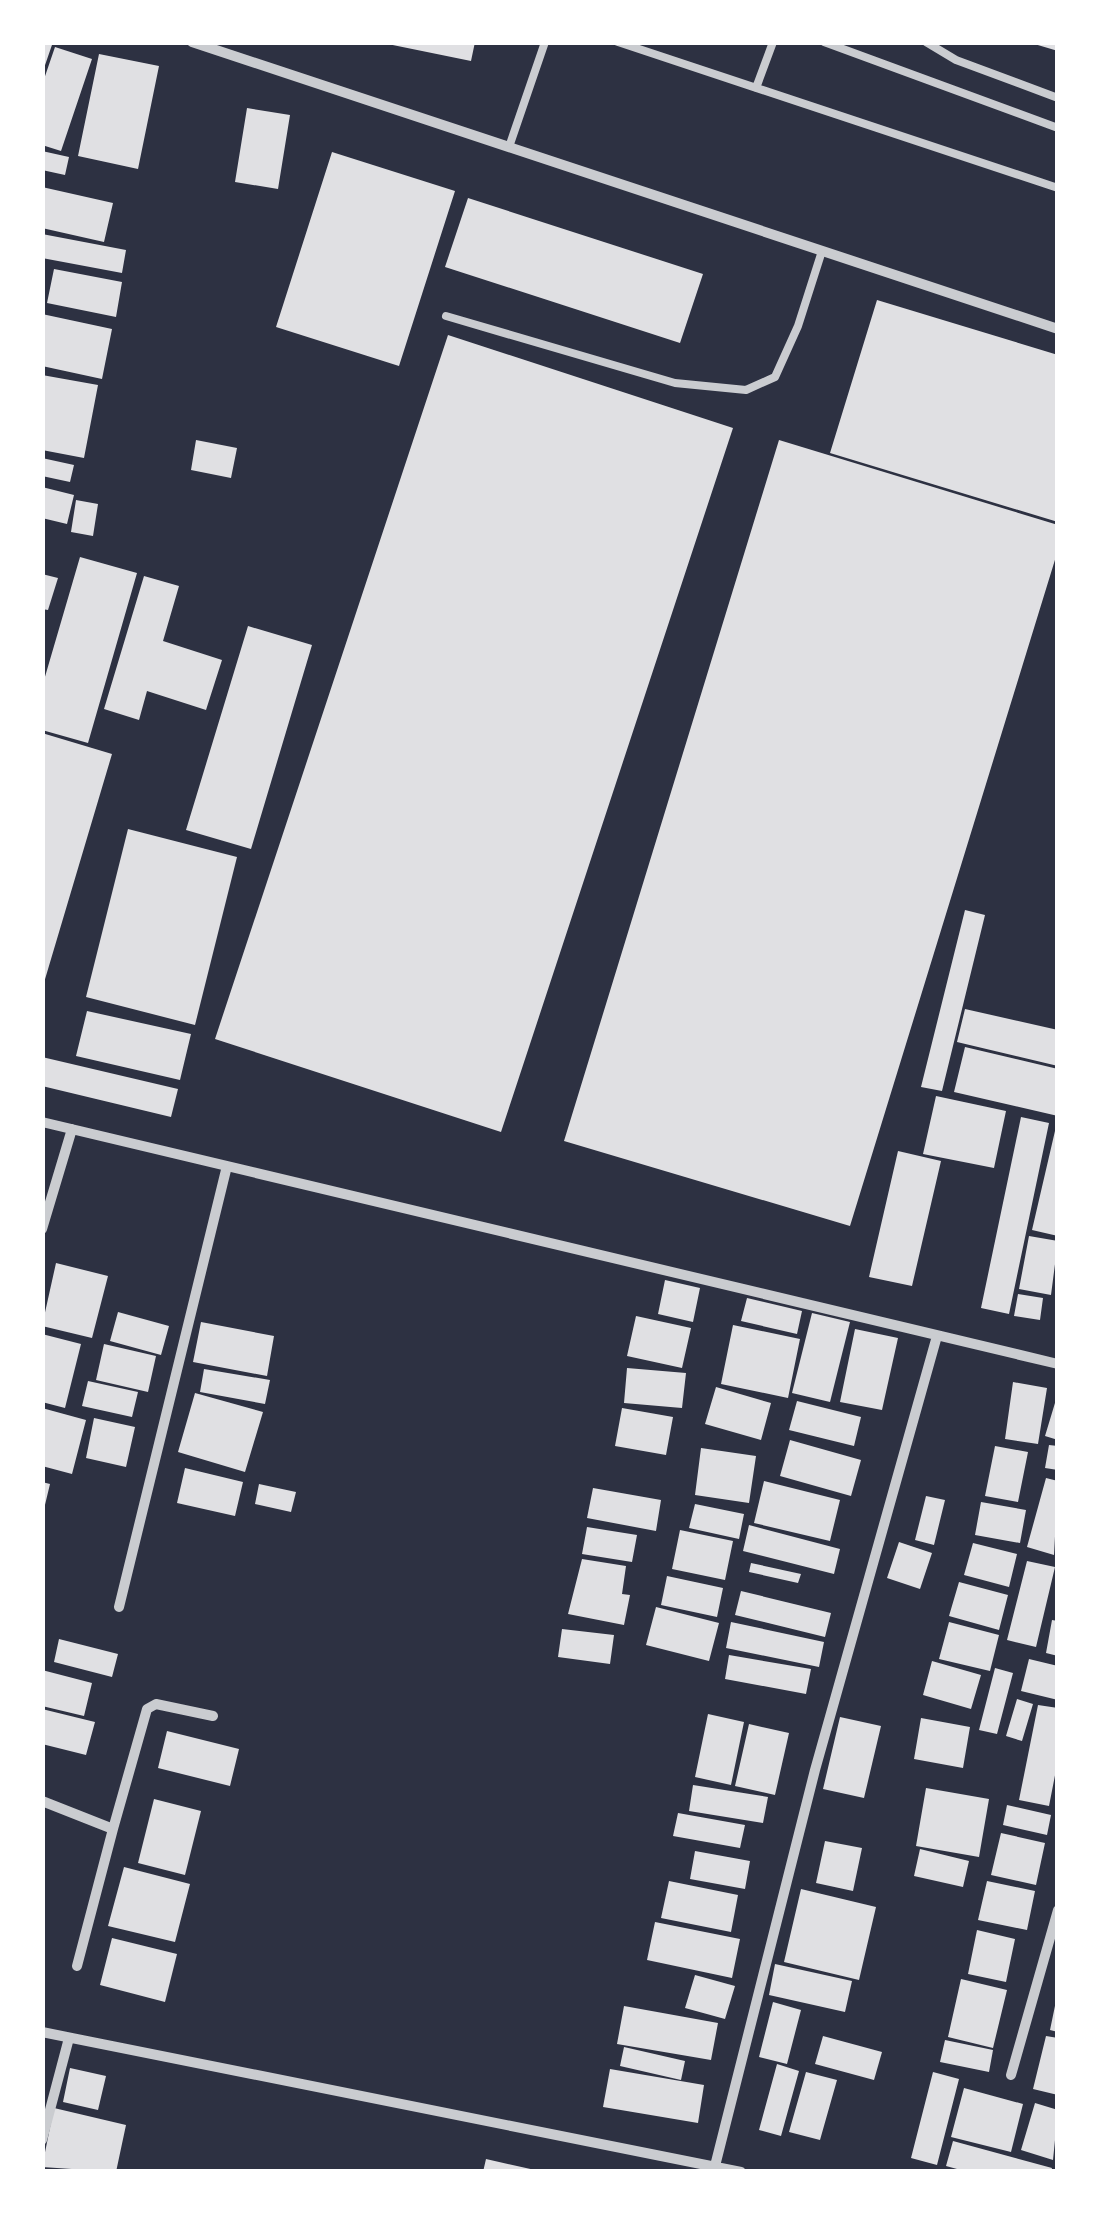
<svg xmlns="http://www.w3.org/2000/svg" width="1100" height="2214" font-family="'Exo 2',sans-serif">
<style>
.building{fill:#e0e0e3}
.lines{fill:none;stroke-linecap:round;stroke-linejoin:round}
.service{stroke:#caccd0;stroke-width:8}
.minor{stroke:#caccd0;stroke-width:10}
</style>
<rect width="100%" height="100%" fill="#2d3142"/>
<path class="building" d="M42,42H53L43,71H42Z
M378,42H475L471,61Z
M1031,42H1058V51L1031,43Z
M55,47L92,59L61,151L42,145V85Z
M99,54L159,66L138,169L78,156Z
M247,108L290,115L278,189L235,182Z
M42,151L69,157L65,175L42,170Z
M332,152L455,191L399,366L276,327Z
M42,187L113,203L104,242L42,228Z
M468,198L703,274L680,343L445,267Z
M42,234L126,250L122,273L42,258Z
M54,269L122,282L116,317L47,303Z
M877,300L1058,355V522L830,453Z
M42,314L112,329L102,379L42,366Z
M448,335L733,428L501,1132L215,1039Z
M42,375L98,385L84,458L42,450Z
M196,440L237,448L231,478L191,470Z
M779,440L1058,525V550L850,1226L564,1141Z
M42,458L74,465L70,482L42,476Z
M42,487L74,495L67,524L42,518Z
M76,500L98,504L93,536L71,532Z
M80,557L137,573L88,743L42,730V687Z
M42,574L58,578L48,610L42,609Z
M144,576L179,586L163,641L222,660L206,710L147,691L139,720L104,709Z
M248,626L312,645L251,849L186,830Z
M42,733L112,754L43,986H42Z
M128,829L237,857L195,1025L86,997Z
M965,910L985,915L942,1091L921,1087Z
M965,1009L1058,1030V1066L957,1042Z
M87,1011L191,1034L180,1080L76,1056Z
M965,1047L1058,1069V1116L954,1092Z
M42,1057L178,1089L171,1117L42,1086Z
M936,1096L1006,1111L994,1168L923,1154Z
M1021,1117L1049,1123L1009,1314L981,1308Z
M1058,1118V1236L1032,1230Z
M898,1151L941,1161L912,1286L869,1277Z
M1029,1236L1058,1241L1051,1295L1019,1289Z
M56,1263L108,1276L92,1338L42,1326Z
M665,1280L700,1288L693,1322L658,1314Z
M1018,1294L1043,1298L1040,1320L1014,1316Z
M747,1298L802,1311L797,1334L741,1321Z
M118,1312L169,1326L161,1355L110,1341Z
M812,1313L850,1322L830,1402L792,1393Z
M636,1316L691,1328L682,1368L627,1356Z
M201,1322L274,1336L267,1376L193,1362Z
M733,1325L800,1339L788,1398L721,1384Z
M855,1329L898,1338L882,1410L840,1402Z
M42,1334L81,1344L65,1408L42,1402Z
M104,1344L156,1356L148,1392L96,1380Z
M627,1368L686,1373L682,1408L624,1403Z
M204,1369L270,1380L265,1404L200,1392Z
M88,1381L138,1392L132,1417L82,1406Z
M1013,1382L1047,1388L1038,1444L1005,1439Z
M716,1387L771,1403L761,1440L705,1424Z
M195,1393L263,1412L245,1472L178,1452Z
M1058,1393V1440L1045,1436Z
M797,1401L861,1417L854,1446L789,1430Z
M42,1408L86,1420L72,1474L42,1466Z
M622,1408L673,1417L666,1455L615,1446Z
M94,1418L135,1427L126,1467L86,1458Z
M790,1440L861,1460L851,1496L780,1476Z
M1049,1445L1058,1446V1470L1045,1468Z
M995,1446L1028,1452L1018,1502L985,1496Z
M701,1448L756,1456L749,1503L695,1495Z
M185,1468L243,1482L235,1516L177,1503Z
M1046,1478L1058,1481L1054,1555L1027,1547Z
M764,1481L840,1500L830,1541L754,1523Z
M42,1482L50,1484L44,1509H42Z
M259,1484L296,1492L291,1512L255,1504Z
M593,1488L661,1500L656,1531L587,1518Z
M926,1496L945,1500L934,1545L915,1540Z
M981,1502L1026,1510L1020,1543L975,1535Z
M695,1504L744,1514L739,1539L689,1528Z
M749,1525L840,1549L834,1574L743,1551Z
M587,1527L637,1535L632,1562L582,1554Z
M680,1530L733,1541L725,1580L672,1569Z
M899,1542L932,1553L920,1589L887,1578Z
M973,1543L1017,1554L1009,1587L964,1575Z
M582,1559L626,1566L622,1594L630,1595L624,1625L568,1614Z
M1027,1561L1055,1567L1036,1647L1007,1640Z
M751,1563L801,1574L798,1583L749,1572Z
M667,1576L723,1588L717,1617L661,1605Z
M959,1582L1008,1595L999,1630L949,1616Z
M741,1591L831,1613L825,1637L735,1615Z
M656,1607L719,1623L709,1661L646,1645Z
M1052,1620L1058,1621V1656L1046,1653Z
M731,1622L824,1642L819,1667L726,1648Z
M949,1622L999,1635L990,1671L939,1659Z
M562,1629L614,1635L610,1664L558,1657Z
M59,1639L118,1654L112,1677L54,1662Z
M729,1655L811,1669L806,1694L725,1679Z
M1029,1659L1058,1666V1700L1021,1691Z
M932,1661L981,1675L971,1709L923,1695Z
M995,1668L1013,1673L997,1734L979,1730Z
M42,1670L92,1683L84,1716L42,1706Z
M1017,1699L1033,1704L1022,1741L1006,1736Z
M1038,1705L1058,1708V1760L1049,1806L1019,1800Z
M42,1709L95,1722L86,1755L42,1744Z
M708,1714L744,1722L731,1785L695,1777Z
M840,1717L881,1726L864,1798L823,1789Z
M921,1718L970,1727L963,1768L914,1759Z
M749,1724L789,1733L775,1795L735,1786Z
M167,1731L239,1749L230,1786L158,1768Z
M693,1785L768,1797L763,1823L689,1811Z
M926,1788L989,1799L979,1857L916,1846Z
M154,1799L201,1811L185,1875L138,1863Z
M1007,1805L1051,1815L1047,1835L1003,1825Z
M678,1813L745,1825L740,1848L673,1836Z
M1001,1833L1045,1843L1036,1885L991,1875Z
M825,1841L862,1848L853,1891L816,1883Z
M920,1849L969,1861L963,1887L914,1876Z
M695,1851L750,1861L745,1889L690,1879Z
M124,1867L190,1884L175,1942L108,1926Z
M669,1881L738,1895L731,1932L661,1918Z
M987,1881L1035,1891L1027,1930L978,1920Z
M801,1889L876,1907L859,1980L784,1962Z
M655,1922L740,1939L732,1978L647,1960Z
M977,1930L1015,1939L1006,1982L968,1974Z
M112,1938L177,1954L165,2002L100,1985Z
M775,1964L852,1981L845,2012L769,1995Z
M695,1975L735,1986L725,2019L685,2008Z
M961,1979L1007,1990L993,2048L948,2037Z
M1056,2001H1058V2032L1050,2030Z
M773,2002L801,2010L787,2064L759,2057Z
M624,2006L718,2023L711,2060L617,2044Z
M823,2036L882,2052L874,2080L815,2064Z
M1046,2036L1058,2038V2095L1033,2089Z
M945,2040L993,2050L989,2072L940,2062Z
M624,2047L685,2061L681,2080L620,2066Z
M777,2064L799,2071L781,2136L759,2130Z
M70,2068L106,2076L98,2110L63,2102Z
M610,2069L704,2085L698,2123L603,2107Z
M806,2072L837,2080L820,2140L789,2132Z
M933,2072L959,2079L937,2165L911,2158Z
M964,2088L1023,2104L1011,2152L951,2137Z
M1035,2103L1058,2110L1053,2160L1021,2150Z
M54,2108L126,2125L116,2172L42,2167Z
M953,2141L1052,2168L1051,2172H968L946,2166Z
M486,2159L535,2170V2172H483Z"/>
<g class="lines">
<path class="service" d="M618,42L1058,188
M824,42L1058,128
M926,42L956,60L1058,98
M756,88L773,42
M509,147L545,42
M446,316L675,383L746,390L775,377L798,326L822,251"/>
<path class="minor" d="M192,42L1058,329
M42,1122L1058,1364
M42,1229L72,1129
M119,1607L227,1166
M42,1801L113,1829L77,1966
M113,1829L147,1709L156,1704L213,1716
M42,2032L741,2172
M1011,2075L1058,1910
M42,2140L69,2038
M715,2166L815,1770L937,1336"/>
</g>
<rect width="1100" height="2214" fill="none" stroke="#ffffff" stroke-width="90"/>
</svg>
